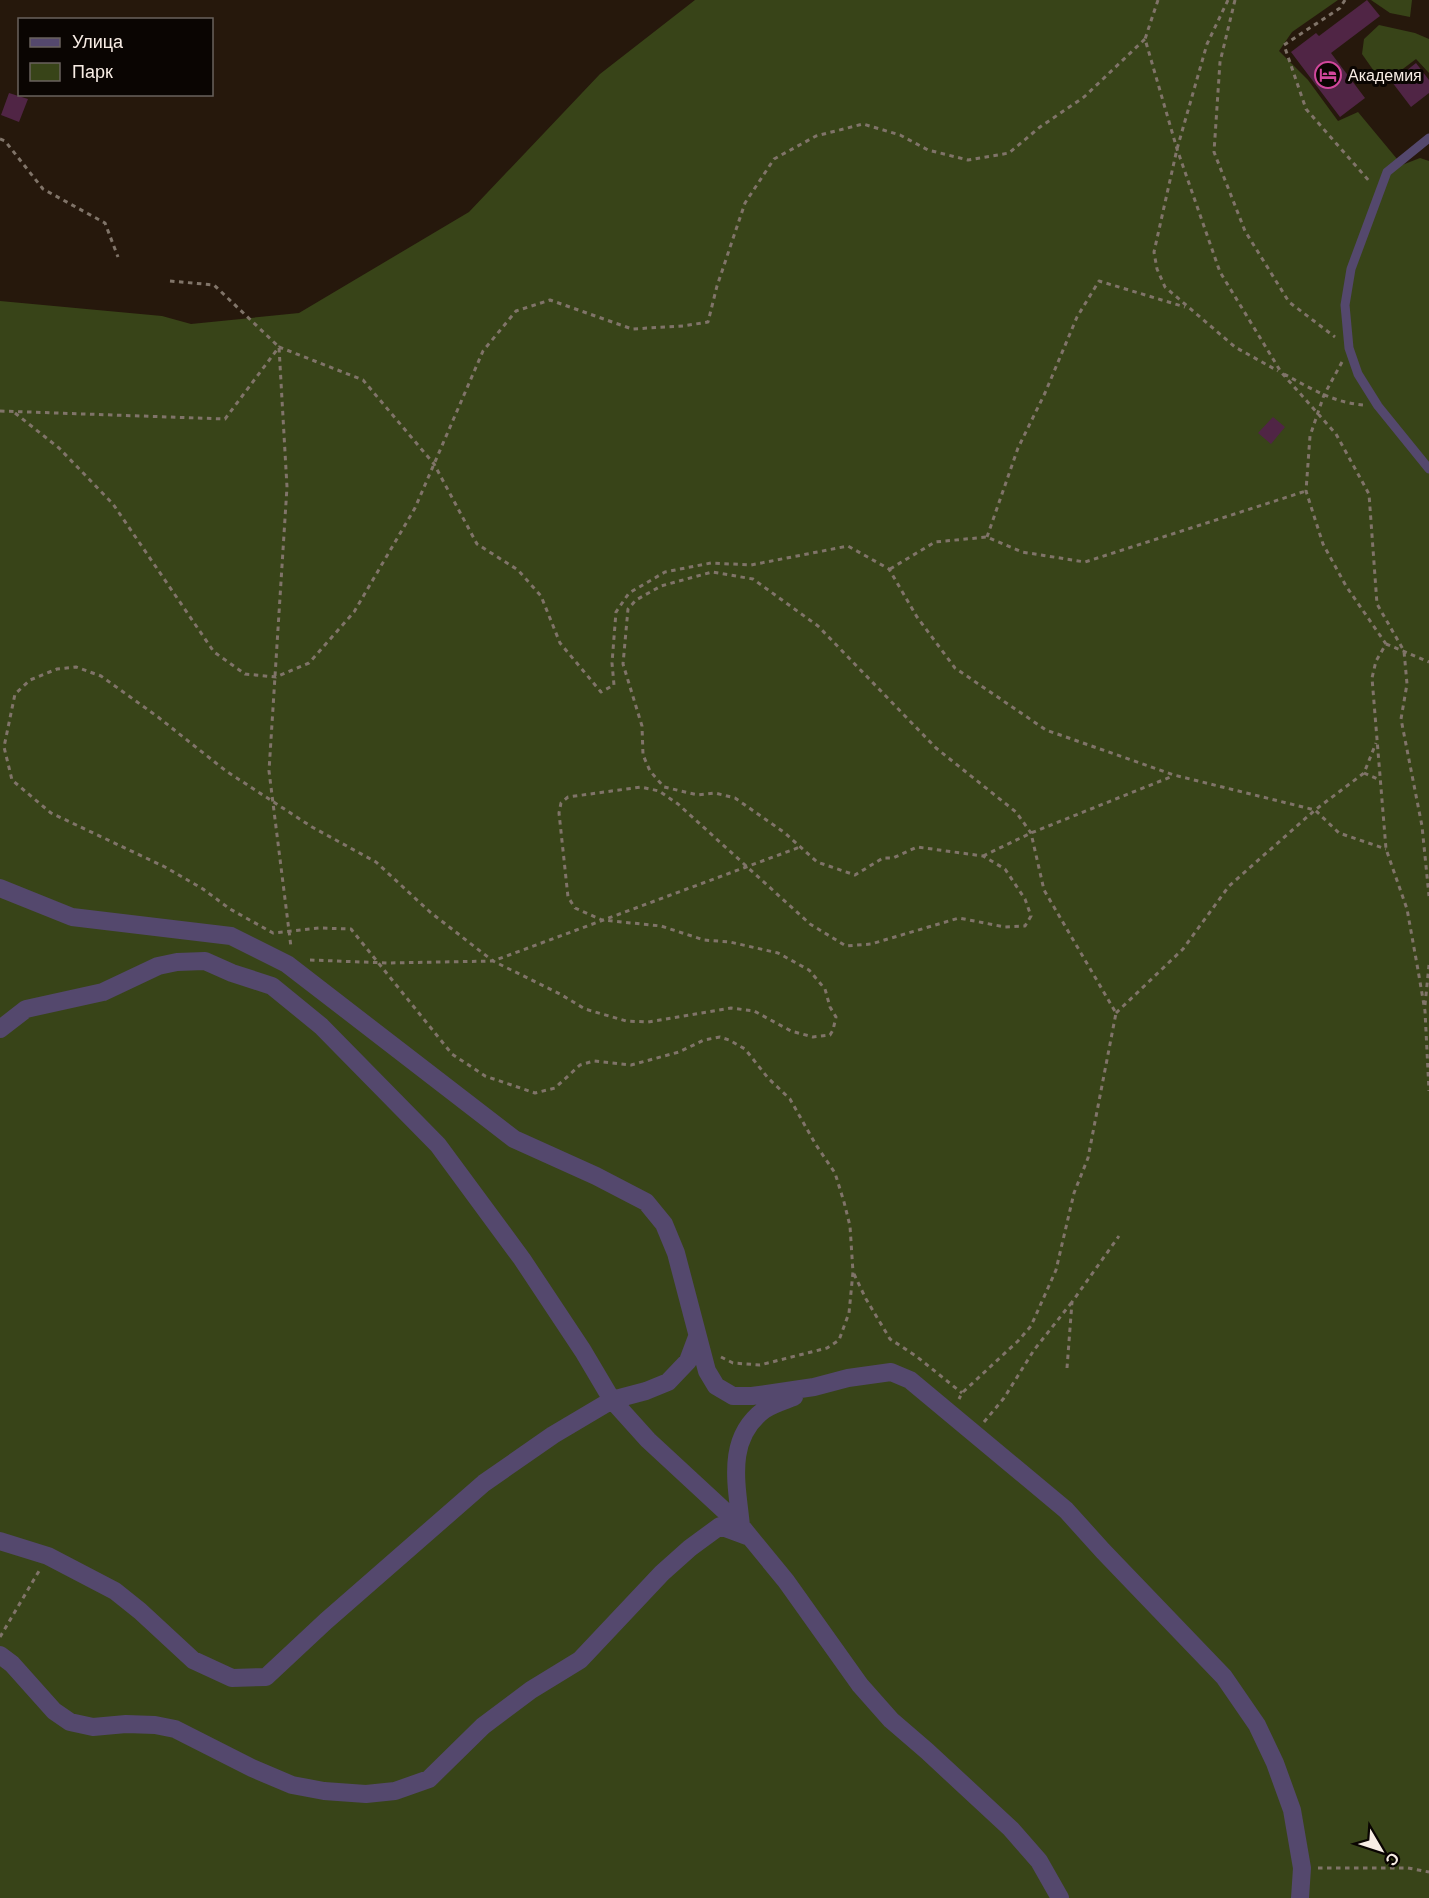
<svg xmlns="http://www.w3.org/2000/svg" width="1429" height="1898" font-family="Helvetica,sans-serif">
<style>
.green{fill:#384418}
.building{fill:#502545}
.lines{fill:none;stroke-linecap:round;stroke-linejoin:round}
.path{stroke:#807469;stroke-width:3;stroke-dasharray:4.5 4.5;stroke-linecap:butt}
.lane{stroke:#54486d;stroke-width:9}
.street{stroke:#54486d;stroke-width:18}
.labels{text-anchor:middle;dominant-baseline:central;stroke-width:6;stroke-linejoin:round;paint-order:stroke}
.poi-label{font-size:16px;fill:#f8ede5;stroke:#0a0502;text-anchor:start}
</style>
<rect width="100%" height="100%" fill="#26180c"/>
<path class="green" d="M695,0H1338L1292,32L1279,51L1308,80L1338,121L1358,112L1402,165L1420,158L1429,161V1898H0V301L162,316L191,324L299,313L469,212L600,74Z
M1371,0H1412L1410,17L1390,13Z
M1379,25L1415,33L1429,39V73L1416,59L1383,84L1362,54L1364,39Z"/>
<path class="building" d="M1367,0L1380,16L1331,53L1365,98L1340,117L1291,52L1316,33L1319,36Z
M1416,63L1429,80V93L1411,107L1392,82Z
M9,93L28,99L19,122L1,115Z
M1273,417L1285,427L1271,444L1258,433Z"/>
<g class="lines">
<path class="path" d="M1158,0L1145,39L1177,149L1220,272L1281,372L1336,434L1369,494L1377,604L1404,651L1407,684L1401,719L1422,826L1429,896
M1228,0L1207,44L1177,149L1154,252L1157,269L1165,287L1235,347L1278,371
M1235,0L1220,62L1214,152L1245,231L1289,302L1335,337
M1345,0L1340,8L1284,45L1306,109L1370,182
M0,139L5,141L43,189L105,223L118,257
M170,281L214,285L279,347L287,487L269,771L291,947
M1342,362L1324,395L1310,436L1306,491L1323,544L1346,586L1386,644L1376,661L1372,678L1386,849L1407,909L1418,970L1425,1011L1429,1091
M1284,374C1310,388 1334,403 1364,405
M0,411L225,419L279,347L363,380L434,464L477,544L518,570L541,596L560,643L601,692L614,685L612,663L616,612L629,593L665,572L711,563L751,565L848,546L889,569L917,617L955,668L1046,730L1174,775L1315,810L1339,833L1386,849
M15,413L59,448L113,504L214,652L245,674L276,677L309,663L354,612L415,508L483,351L516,311L550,300L632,329L683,326L708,322L717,286L745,203L774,159L816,136L863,124L900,135L928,150L968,160L1009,153L1040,127L1084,97L1145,39
M987,537L1018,448L1045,393L1077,317L1099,281L1185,307
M890,569L935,542L987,537L1022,552L1085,562L1306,491
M1386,644L1429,662
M1364,773L1380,780
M983,856L1031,833L1173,776
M310,960L388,963L493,961L800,847
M1425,1005L1429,965
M1116,1013L1183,949L1229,886L1315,810L1364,773L1376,743
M854,1274L866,1299L890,1339L916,1356L962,1393
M721,1357L733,1363L760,1365L827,1348L839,1340L849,1313L853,1272L850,1226L844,1202L835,1173L816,1145L790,1099L768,1078L745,1049L729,1040L720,1037L704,1040L679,1052L631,1065L594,1061L580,1065L555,1088L535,1093L485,1076L452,1054L351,929L319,928L273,933L230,909L203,889L165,867L51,813L12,780L4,747L15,694L30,680L57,669L76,667L101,676L158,717L226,771L312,827L376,862L430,912L493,961L560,994L585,1009L626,1021L648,1022L731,1008L754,1011L791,1031L813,1037L830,1035L833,1030L836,1017L830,1007L825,989L809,970L778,953L730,942L704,940L661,926L602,920L575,908L568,897L559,813L561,803L568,797L641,787L659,791L678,804L810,924L846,946L871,944L959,918L1005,927L1025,926L1031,916L1025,899L1005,869L983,856L917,847L893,858H883L855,875L817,862L785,833L735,798L715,793L698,795L664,787L650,771L643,755L642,726L623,664L628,609L636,600L661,586L712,572L753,579L818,626L936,748L1016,812L1031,833L1044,890L1116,1013L1088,1158L1074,1193L1056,1270L1031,1326L1018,1341L962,1393L959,1399
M1067,1368L1072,1302L1119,1236
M984,1422L1004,1398L1034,1350L1072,1302
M0,1637L39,1571
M1318,1868H1408L1429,1872"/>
<path class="lane" d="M1429,138L1387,172L1351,269L1345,305L1349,348L1358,374L1378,406L1429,469"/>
<path class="street" d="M0,888L72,917L231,936L287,964L514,1139L596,1176L646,1202L664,1224L676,1253L707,1371L716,1386L733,1396H752L814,1387L848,1378L891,1372L910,1380L1066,1510L1103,1551L1224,1677L1257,1725L1275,1763L1292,1810L1302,1868L1300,1898
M0,1029L26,1009L103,992L158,966L177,962L205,961L232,973L272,986L321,1026L438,1145L522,1259L583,1351L612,1400L648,1440L741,1526L786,1581L860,1685L891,1720L927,1751L1011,1829L1039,1861L1060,1898
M741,1526C737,1485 725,1439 764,1410C773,1404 784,1401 794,1397
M0,1541L48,1556L115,1591L140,1611L193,1660L232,1678L266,1677L326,1621L484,1483L553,1435L612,1400L646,1391L668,1382L688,1361L697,1337
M0,1655L12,1664L54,1711L70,1722L93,1727L126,1724L155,1725L175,1729L252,1768L292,1785L324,1791L366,1794L395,1791L429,1779L483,1726L531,1690L580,1660L662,1573L690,1548L720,1526L747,1536"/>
</g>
<defs>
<symbol id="hotel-ring" viewBox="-11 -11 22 22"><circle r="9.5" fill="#0a0502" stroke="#d1479c" stroke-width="1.5"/><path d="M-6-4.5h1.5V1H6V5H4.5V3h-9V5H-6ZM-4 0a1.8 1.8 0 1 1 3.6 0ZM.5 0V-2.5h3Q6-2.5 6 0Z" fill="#d1479c"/></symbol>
</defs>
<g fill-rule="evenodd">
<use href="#hotel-ring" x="1313" y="60" width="30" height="30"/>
</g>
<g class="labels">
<g class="poi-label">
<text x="1348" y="75">Академия</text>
</g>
</g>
<rect x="18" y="18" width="195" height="78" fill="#0a0502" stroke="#69625d" stroke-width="1.5"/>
<rect x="30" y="38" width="30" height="9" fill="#54486d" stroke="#69625d" stroke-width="1.5"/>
<text x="72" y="48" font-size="18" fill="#f8ede5">Улица</text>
<rect x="30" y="63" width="30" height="18" fill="#384418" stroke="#69625d" stroke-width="1.5"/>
<text x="72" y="78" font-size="18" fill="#f8ede5">Парк</text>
<g transform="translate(1381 1850) rotate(129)" stroke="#0a0502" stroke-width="4.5" paint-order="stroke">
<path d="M0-4.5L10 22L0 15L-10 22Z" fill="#f8ede5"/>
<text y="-9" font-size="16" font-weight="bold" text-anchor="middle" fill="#f8ede5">С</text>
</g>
</svg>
